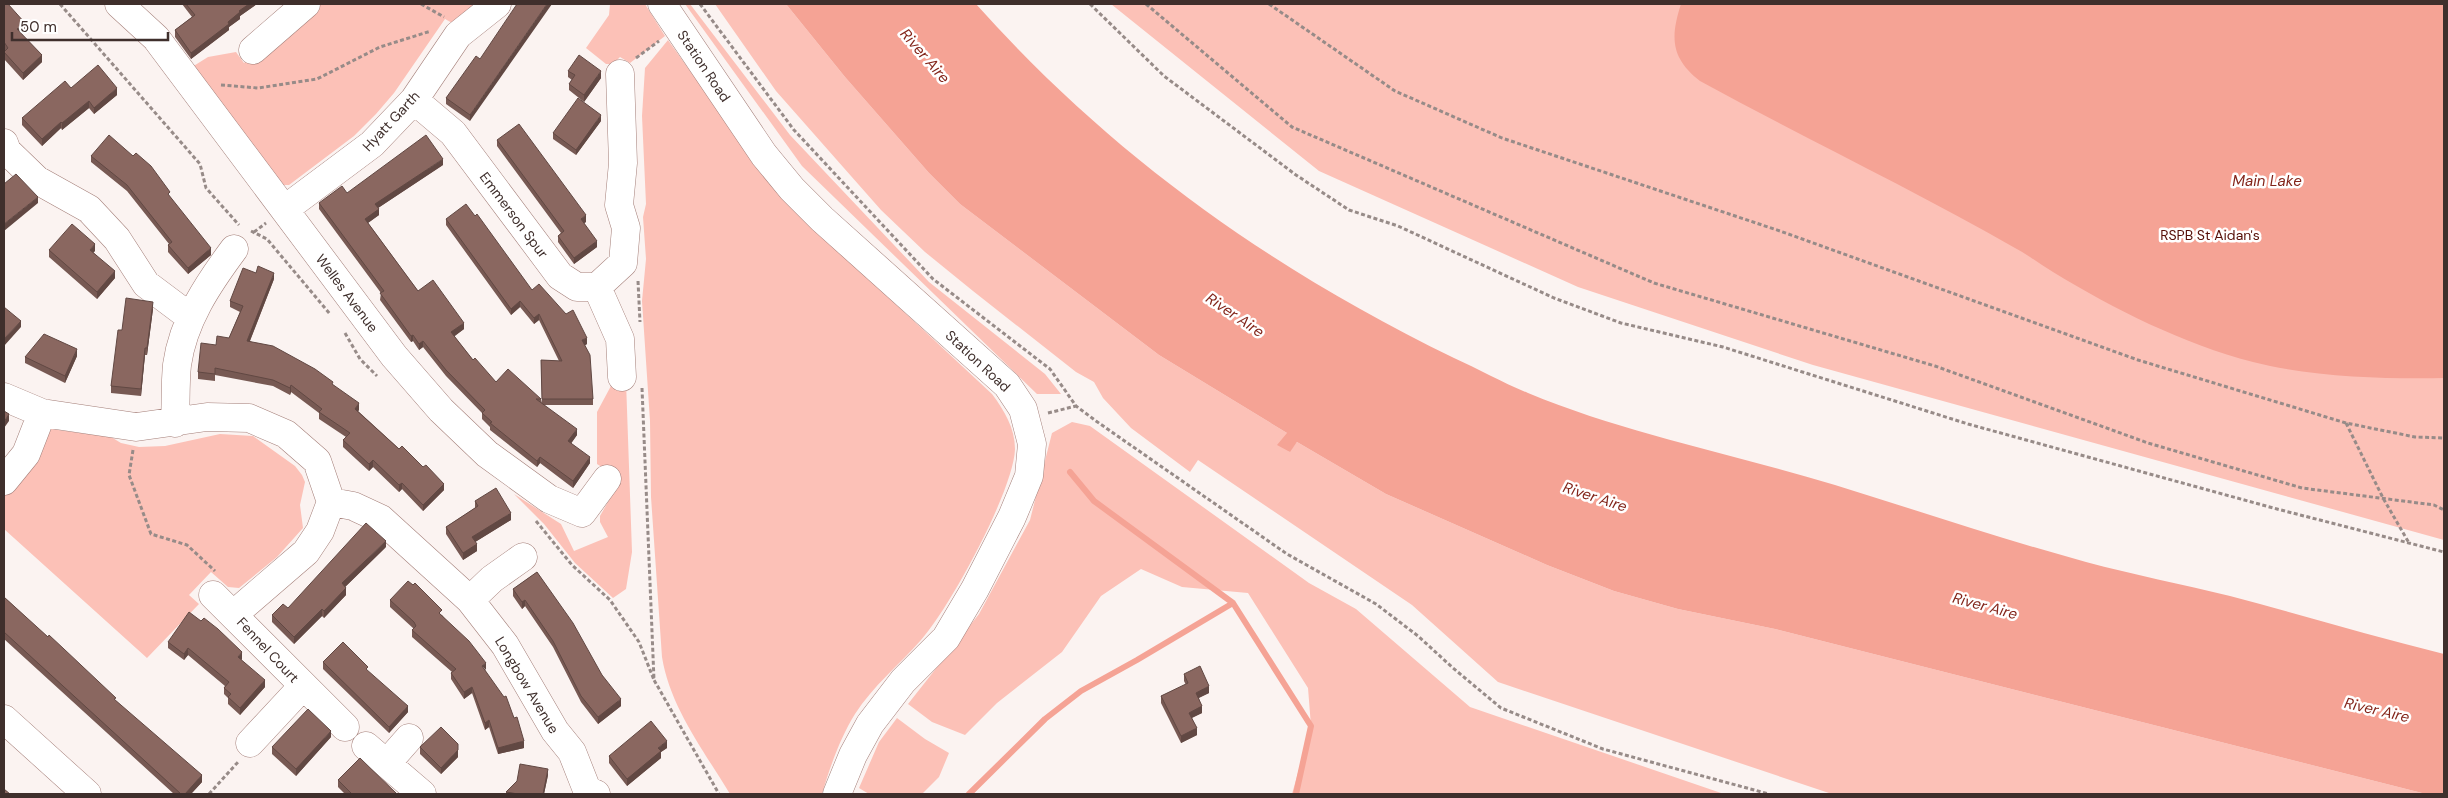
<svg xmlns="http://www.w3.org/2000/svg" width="2448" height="798" font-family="'DM Sans',sans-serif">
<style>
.green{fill:#fcc1b7}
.water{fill:#f5a395}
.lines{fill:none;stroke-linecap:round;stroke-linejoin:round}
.stream{stroke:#f5a395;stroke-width:6}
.minor-casing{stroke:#a47f79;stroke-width:29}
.path{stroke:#978b88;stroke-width:3;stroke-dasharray:4 2.5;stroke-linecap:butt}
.minor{stroke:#fff;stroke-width:28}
.wall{fill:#775953}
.shaded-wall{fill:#614843}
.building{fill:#8a6760;stroke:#614843}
.labels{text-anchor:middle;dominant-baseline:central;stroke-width:5;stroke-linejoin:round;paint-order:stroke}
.street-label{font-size:14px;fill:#3f2f2c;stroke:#fff}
.park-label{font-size:14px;fill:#560f08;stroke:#fff}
.water-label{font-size:15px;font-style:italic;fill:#83251a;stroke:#fff}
</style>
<rect width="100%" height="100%" fill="#fbf3f1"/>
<path class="green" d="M316,4H479L454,24L445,19L394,93L376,114L354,136L289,185H282L192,67L208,57L236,52L244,63Z
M610,4H645L665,36L630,63L620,57L613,64H606L586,48L609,15Z
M685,4H690L790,135L929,282L1045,374L1061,394H1037L802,166Z
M715,4H786L845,77L929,173L960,204L1159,355L1287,433L1289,452L1297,442L1386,494L1547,565L1614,591L1678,609L1775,629L2426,794H1832L1498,682L1412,605L1198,460L1190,472L1131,428L1103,398L1094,382L1076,372L973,291L925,252L881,210L776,91Z
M1111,4H2444V540L1813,365L1578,287L1319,171Z
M668,40L770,183L798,213L992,394C1004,410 1015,428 1015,449C1014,490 949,609 921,640C899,665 873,686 855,714C840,738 830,767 822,794H730C704,751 670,707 662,657L651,497L650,421L642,301L646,259L643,217L646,204L642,116L645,68Z
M626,381L632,552L626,589L613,598L575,563L544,524L514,494L561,524L574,551L608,537L600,522V516L621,479L597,464V412L612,384Z
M1072,422L1090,426L1309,583L1356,609L1470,707L1724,794H1292L1311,726L1308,688L1248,593L1182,587L1141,569L1101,596L1062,652L997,703L965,735L932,722L908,704L979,614L1030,520L1052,433Z
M43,428L111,437L121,443L139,447L165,446L220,434L253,436L295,466L302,475L305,482L300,505L303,528L277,557L239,588L228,587L211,572L189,595L199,604L147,658L4,529V495L32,463Z
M897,718L925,739L949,753L939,777L922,794H869L859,788L879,742Z"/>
<path class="water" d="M786,4H976C1112,156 1271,269 1454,358C1479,369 1503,383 1528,393C1627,434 1733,454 1835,485C1919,511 2002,539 2086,562C2134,575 2182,584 2230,596C2302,615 2372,636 2444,654V794H2426L1775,629L1678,609L1614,591L1547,565L1386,494L1297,442L1290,452L1277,445L1287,433L1159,355L960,204L929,173L845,77Z
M1681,4H2444V378C2384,379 2312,377 2253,362C2183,344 2114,309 2053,272C2040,264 2028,255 2015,248C1912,189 1804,138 1700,81C1671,58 1670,38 1681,4Z"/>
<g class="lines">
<path class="stream" d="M1070,472L1094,501L1233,603L1311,726L1296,794
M969,794L1045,719L1081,691L1137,660L1233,603"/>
<defs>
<path id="minor" d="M119,4L156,38L394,356L441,410L487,454L549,499L582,513L607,479
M662,4L764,155L792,189L822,219L1007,385L1023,409L1032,444L1029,476L1012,517L975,589L946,638L903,681L870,724L853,755L837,794
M253,50L306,4
M414,100L453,133L560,276L577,287H597L623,263L626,228L619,205L623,163L620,74
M4,143L7,151L37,180L89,209L117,239L146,284L190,317
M285,209L372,144L414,100L458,35L497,4
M597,287L620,339L622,377
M4,397L42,413L136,427L207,417L249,418L286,434L317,461L331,502
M175,423C176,404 175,384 177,365C183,321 208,284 234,249
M4,481L26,454L42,413
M331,502L353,506L381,519L470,600L505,645L555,731L572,752L587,790L596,794
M213,595L345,727
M470,600L492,579L523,557
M234,614L306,552L320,531L331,502
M4,719L87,794
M250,743L303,686
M366,746L422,794
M387,763L409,738"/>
</defs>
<use href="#minor" class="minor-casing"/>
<path class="path" d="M60,4L200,164L206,188L239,225
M421,4L444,17
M700,4L794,130L933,279L1050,369L1076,406L1096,421L1287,554L1376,604L1418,636L1453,668L1501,708L1603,749L1769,794
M1090,4L1164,76L1296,175L1349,210L1398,226L1554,298L1621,323L1723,347L1968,424L2277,509L2444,552
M1146,4L1292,127L1654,283L1935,366L2148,443L2302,488L2434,505L2444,510
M1269,4L1395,91L1502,138L1780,231L2138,360L2346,423L2415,437L2444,438
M636,58L659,41
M221,85L258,88L317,79L380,47L431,31
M251,231L267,239L330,314
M254,232L266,223
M638,281L640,322
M345,333L360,359L377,376
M642,388L654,680L719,794
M1048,413L1076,406
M2346,423L2383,498L2409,543
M133,450L129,475L151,534L187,545L215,571
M536,521L572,565L610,600L639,642L654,680
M209,794L238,762"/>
<use href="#minor" class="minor"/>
</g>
<path class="wall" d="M182,4H257L240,16V19L229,27V30L191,59L175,37V30L192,17Z
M4,5L25,30L21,33L42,62L23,80L4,59V52L5,51L4,49Z
M480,59L470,121L446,104V98Z
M568,71L601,78L584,102L569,90V84L572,80L568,77Z
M71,88L117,95L94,114L89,108L62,130L61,128L42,146L22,125V118Z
M601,121L576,155L553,139V133Z
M497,140L586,222L584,223L597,247L574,264L558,242V236L561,233L497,146Z
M91,156L170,197L211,255L188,274L168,252V245L169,244L127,191L91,162Z
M443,165L378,208L379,215L368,223L418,291L464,329L454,336L473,360L496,382L541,399L542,403L541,360L559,361L539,320L534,324L520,307L511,315L446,225V219L532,290L587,344L585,345L593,399V405H544L577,435L571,443L590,463L573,488L540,463L537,467L490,430V427L482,419V413L446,376L423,347L419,350L413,341L411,342L380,300L381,293L319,209V203L347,193Z
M49,250L95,251L93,252L115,278L97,299L49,257Z
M274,279L250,341L333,385L359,410L358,411L444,490L423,511L402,489L399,492L373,467L369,471L343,447V440L346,437L319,419V413L291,392L290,395L273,386L215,375V381L198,379V372L216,345L229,338L240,312L230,307V301Z
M153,309L147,355H145L141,396L111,393V386L122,330Z
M77,356L65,383L25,363V357Z
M475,501L511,520L475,542L477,551L463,560L446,534V527L475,508Z
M386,547L345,587L346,595L324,618L322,616L294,644L272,622V615L288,608Z
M537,572L621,706L598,724L581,702L553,647L525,606L522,609L513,596V589Z
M4,597L116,701L202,782L191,794H174L4,639Z
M390,600L442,615L485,670L524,748L498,754L489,727L485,730L472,693L464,699L451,679V673L452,672L412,637V630L414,629L390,607Z
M168,642L242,659L241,660L265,687L240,715L228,704V698L224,694V688L225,686L188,655L184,660L168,648Z
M323,662L408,712L389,733L323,669Z
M1184,674L1209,693L1199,698L1202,713L1192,718L1197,735L1181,743L1161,703V696L1186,685L1184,681Z
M331,737L296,776L272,754V747Z
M420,747L458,757L441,774L420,754Z
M667,748L661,752V758L627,786L609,763V756Z
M548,775L544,794H506V792Z
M338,780L397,794H345L338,787Z"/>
<path class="shaded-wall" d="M249,4H257L240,16V19L229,27V30L191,59V53L239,11Z
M547,4H552L470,121V115Z
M25,23V30L17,36V29Z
M42,55V62L23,80V73Z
M601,71V78L584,102V95Z
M117,88V95L94,114V108Z
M89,101V108L62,130V123Z
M601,115V121L576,155V150Z
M61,122V128L42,146V139Z
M443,159V165L375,210V204Z
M38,197V203L4,231V224Z
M379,209V215L365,225V219Z
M586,215V222L581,225V219Z
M597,241V247L574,264V258Z
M95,244V251L90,256V250Z
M211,248V255L188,274V268Z
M115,271V278L97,299V292Z
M274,273V279L247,348V341Z
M520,301V307L511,315V309Z
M153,302V309L147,355V348Z
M539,314V320L534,324V318Z
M21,321V327L4,346V339Z
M464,323V329L451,339V332Z
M413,335V341L411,342V336Z
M587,338V344L582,347V340Z
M423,341V347L419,350V344Z
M145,348V355L141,396V389Z
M77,349V356L65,383V376Z
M291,385V392L290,395V388Z
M359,403V410L355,415V409Z
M9,414V421L4,428V422Z
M577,429V435L568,448V441Z
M540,457V463L537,467V461Z
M590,457V463L573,488V481Z
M373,460V467L369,471V464Z
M402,483V489L399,492V485Z
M444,484V490L423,511V505Z
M511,513V520L472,544V537Z
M386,541V547L342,590V583Z
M477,544V551L463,560V553Z
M346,588V595L324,618V611Z
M525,600V606L522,609V602Z
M322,609V616L294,644V637Z
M188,648V655L184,660V654Z
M242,652V659L238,664V657Z
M486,663V670L482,666Z
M265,680V687L240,715V708Z
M1209,686V693L1196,699V693Z
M472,687V693L464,699V692Z
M621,699V706L598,724V717Z
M408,706V712L389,733V727Z
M1202,706V713L1189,719V713Z
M489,720V727L485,730V723Z
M1197,728V735L1181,743V736Z
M331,731V737L296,776V769Z
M524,741V748L498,754V748Z
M667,741V748L661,752V758L627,786V779L658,748Z
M458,750V757L441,774V768Z
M548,769V775L544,794H543Z
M202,775V782L191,794H185Z"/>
<path class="building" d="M5,4H8L25,23L17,29L42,55L23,73L4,52L8,48L4,42V5Z
M186,4H249L239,11L240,12L228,22L229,24L191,53L175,30L195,15Z
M517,4H547L470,115L446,98L476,56L480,59Z
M579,55L601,71L584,95L569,84L575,75L568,71Z
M98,65L117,88L94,108L89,101L62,123L61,122L42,139L22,118L65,81L71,88Z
M578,98L601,115L576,150L553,133Z
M519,124L586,215L581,219L597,241L574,258L558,236L564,231L497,140Z
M109,135L133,156L136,153L151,166L170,192L168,194L211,248L188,268L168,245L172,242L127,185L91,156Z
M426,135L443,159L375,204L379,209L365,219L418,291L433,280L464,323L451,332L473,360L475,358L496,382L508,369L541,399H536L577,429L568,441L590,457L573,481L540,457L537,461L490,423L492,422L482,413L485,410L446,370L423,341L419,344L413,335L411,336L380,293L384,291L319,203L342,186L347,193Z
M16,174L38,197L4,224V184Z
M466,204L475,216L477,214L532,290L539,284L566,314L573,310L587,338L582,340L590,355L593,399H542L541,360L562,361L539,314L534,318L520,301L511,309L446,219Z
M72,224L95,244L90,250L115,271L97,292L49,250Z
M258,266L274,273L247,341L273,346L315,369L333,382L332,384L359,403L355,409L399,449L402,446L423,467L426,465L444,484L423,505L402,483L399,485L373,460L369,464L343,440L350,433L319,412L322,409L291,385L290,388L273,380L215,368V374L198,372L201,343L216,345L217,336L229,338L243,306L230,301L243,268L256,273Z
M126,298L153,302L147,348H145L141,389L111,386L118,330H122Z
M4,307L21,321L4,339Z
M44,334L77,349L65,376L25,357Z
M4,411L9,414L4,422Z
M496,488L511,513L472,537L477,544L463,553L446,527L478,506L475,501Z
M366,523L386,541L342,583L346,588L324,611L322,609L294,637L272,615L283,604L288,608Z
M537,572L573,623L602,675L621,699L598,717L581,696L553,641L525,600L522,602L513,589Z
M408,581L413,585L415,583L442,610L439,613L469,641L486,663L482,666L504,697L506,696L514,718L517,717L524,741L498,748L489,720L485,723L472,687L464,692L451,673L456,669L412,630L416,626L414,622L390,600Z
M4,597L48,637L49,635L64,649L116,698L114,699L202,775L185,794H181L4,632Z
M189,612L201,621L204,618L218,629L242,652L238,657L265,680L240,708L228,697L231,694L224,688L229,682L188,648L184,654L168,642Z
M343,642L368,667L366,669L408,706L389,727L323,662Z
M1200,666L1209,686L1196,693L1202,706L1189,713L1197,728L1181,736L1161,696L1188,683L1184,674Z
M308,709L331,731L296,769L272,747Z
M651,721L667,741L658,748L661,751L627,779L609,756Z
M441,727L458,744V750L441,768L420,747Z
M360,758L397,794H352L338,780Z
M520,764L548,769L543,794H518L506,792L517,781Z
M4,789L10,794H4Z"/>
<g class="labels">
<g class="street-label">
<text transform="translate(704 66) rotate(56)">Station Road</text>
<text transform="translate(391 121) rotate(-47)">Hyatt Garth</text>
<text transform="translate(514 215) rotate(53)">Emmerson Spur</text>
<text transform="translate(347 293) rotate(53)">Welles Avenue</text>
<text transform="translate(978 361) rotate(43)">Station Road</text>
<text transform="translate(268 650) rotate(47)">Fennel Court</text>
<text transform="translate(527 685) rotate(59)">Longbow Avenue</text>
</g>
<g class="park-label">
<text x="2210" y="235">RSPB St Aidan's</text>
</g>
<g class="water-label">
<text transform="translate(925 56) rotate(49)">River Aire</text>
<text x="2267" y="181">Main Lake</text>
<text transform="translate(1235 315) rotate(34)">River Aire</text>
<text transform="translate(1595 497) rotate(18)">River Aire</text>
<text transform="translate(1985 606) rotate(15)">River Aire</text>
<text transform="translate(2377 710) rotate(13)">River Aire</text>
</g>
</g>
<rect width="2448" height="798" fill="none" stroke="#3f2f2c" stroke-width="10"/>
<path d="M12 32v8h156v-8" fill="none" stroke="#3f2f2c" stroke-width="2.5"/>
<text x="20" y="32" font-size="15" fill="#3f2f2c" stroke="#ffffff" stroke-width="4" paint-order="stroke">50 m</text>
</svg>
